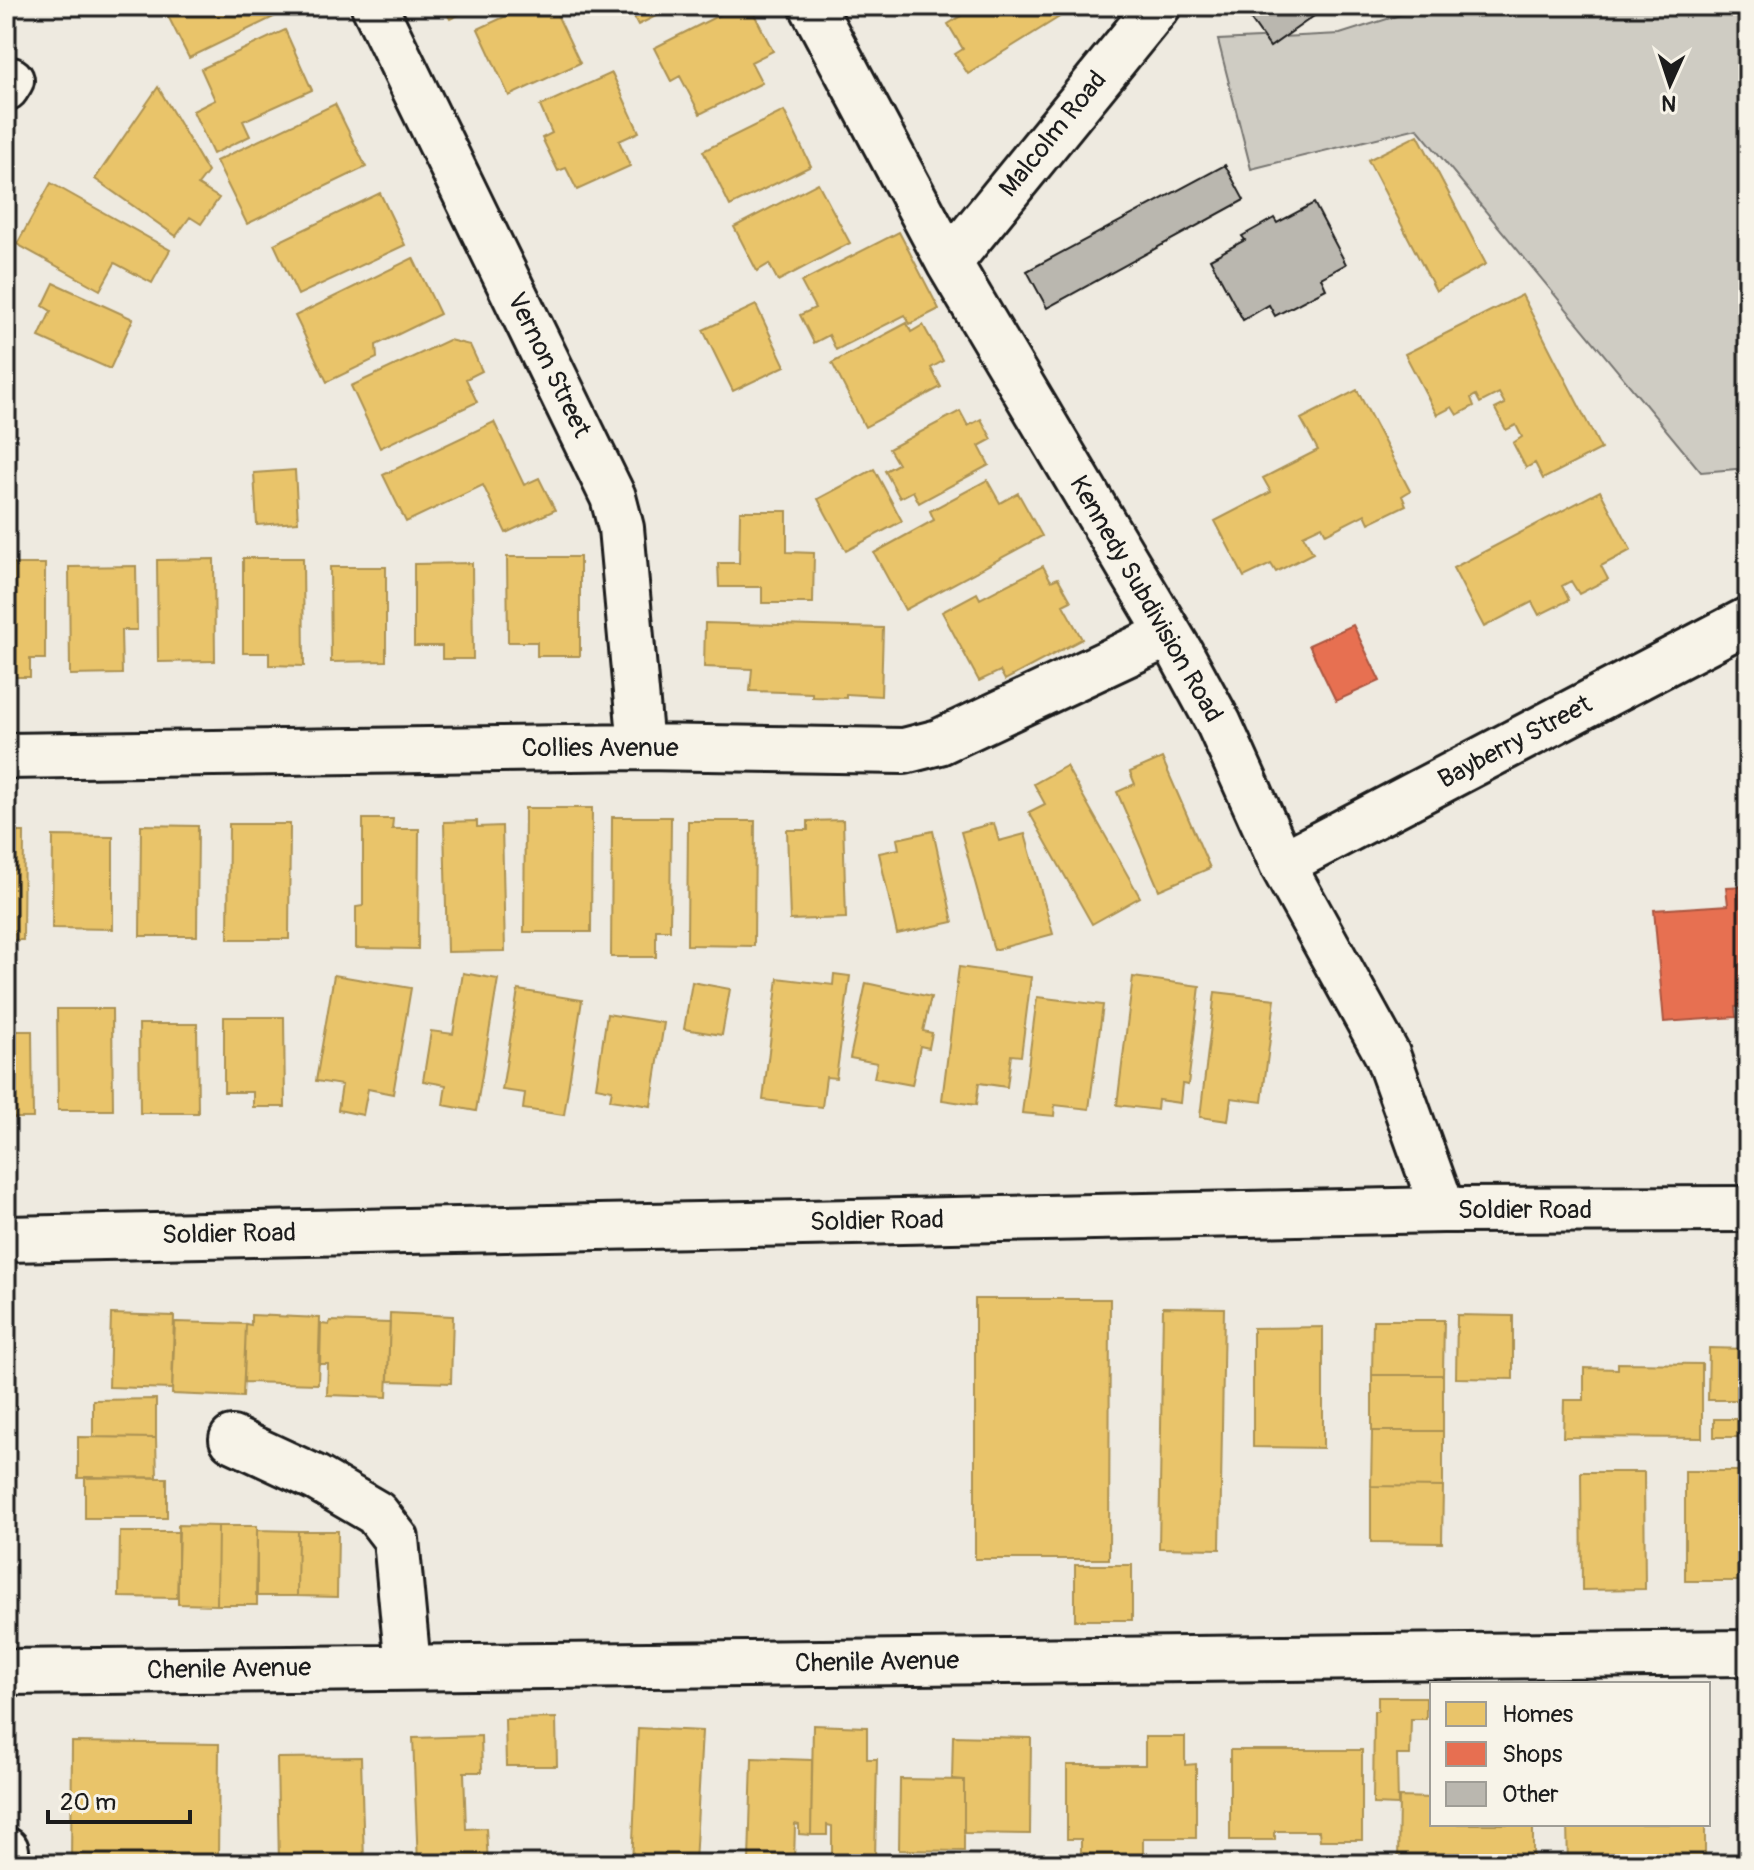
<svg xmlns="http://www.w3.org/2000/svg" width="1754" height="1870" font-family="Pangolin,sans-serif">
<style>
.green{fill:#cfccc3;stroke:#767470;stroke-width:2}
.homes{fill:#e9c46a;stroke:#ac9253;stroke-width:2}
.shops{fill:#e76f51;stroke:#aa5641;stroke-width:2}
.building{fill:#bab7af;stroke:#1c1c1c;stroke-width:2}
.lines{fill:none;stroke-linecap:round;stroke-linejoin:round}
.minor-casing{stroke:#1c1c1c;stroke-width:50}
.secondary-casing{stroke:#1c1c1c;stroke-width:50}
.minor{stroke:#f7f3e8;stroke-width:44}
.secondary{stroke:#f7f3e8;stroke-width:44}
.labels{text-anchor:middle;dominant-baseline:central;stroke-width:8;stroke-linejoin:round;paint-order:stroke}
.street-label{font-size:26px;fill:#1c1c1c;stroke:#f7f3e8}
</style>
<rect width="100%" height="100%" fill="#eeeae0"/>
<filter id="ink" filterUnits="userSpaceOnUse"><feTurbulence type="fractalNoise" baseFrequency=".0125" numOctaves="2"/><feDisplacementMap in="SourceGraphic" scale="16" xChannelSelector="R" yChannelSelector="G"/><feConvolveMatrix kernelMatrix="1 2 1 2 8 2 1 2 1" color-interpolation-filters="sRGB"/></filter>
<g filter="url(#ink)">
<path class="green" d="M1428,6H1748V468L1701,472L1417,128L1251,169L1218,40L1340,34Z"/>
<path class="homes" d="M163,6H281L284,12L189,58Z
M443,6H477L450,19Z
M528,6H553L580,63L509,96L478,29Z
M628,6H676L638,25Z
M737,6H750L773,51L751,62L762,83L700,114L680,76L671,81L654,48Z
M977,6H1077L968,74L955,54L963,49L948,24Z
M285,30L312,90L243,121L250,136L213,154L193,111L215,100L201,69Z
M612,73L639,132L619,141L630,166L577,190L566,168L558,171L542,138L552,133L540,106Z
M158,87L208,172L198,185L219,198L201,224L190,217L176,236L95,179Z
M335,104L366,167L247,224L216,161Z
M784,111L811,166L730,206L703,151Z
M1418,135L1486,264L1436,291L1368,160Z
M51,183L170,250L152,283L115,263L100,290L17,244Z
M818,183L850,243L778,281L769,264L757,271L734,227Z
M380,193L405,245L298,295L274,244Z
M899,232L939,309L910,324L905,315L836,350L829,335L814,343L800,315L815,308L801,282Z
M413,258L440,314L376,345L377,358L327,382L295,316Z
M54,283L133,319L110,369L39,337L51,311L43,306Z
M1522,295L1601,449L1543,479L1535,463L1526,468L1513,443L1522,437L1516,425L1506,430L1495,409L1505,404L1499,393L1480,403L1476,395L1471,398L1474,406L1457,415L1452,407L1437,415L1405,354Z
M756,305L785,366L733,391L703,330Z
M907,323L911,332L923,325L943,361L931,368L941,387L865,427L832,363Z
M449,340L470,345L482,371L466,379L477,402L380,448L351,386Z
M1357,390L1410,491L1402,496L1406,505L1369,523L1365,514L1326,534L1322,526L1303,535L1313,553L1276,572L1271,564L1244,577L1215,521L1271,492L1263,478L1318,450L1301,419Z
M960,411L968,426L981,419L992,439L979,446L989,465L919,503L913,491L900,498L885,471L898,464L889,449Z
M494,422L524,485L539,478L555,510L506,533L483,485L406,522L383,475Z
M874,469L902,521L846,551L818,499Z
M295,470L298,522L257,525L254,473Z
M987,480L1000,503L1018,493L1042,536L905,610L874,553L934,520L930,511Z
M1600,491L1631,550L1601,566L1608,579L1579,594L1571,581L1562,586L1569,600L1539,615L1532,602L1484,627L1453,568Z
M740,511H787V552L814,553L813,603H762V587H719L718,563H739Z
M507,557H580V656H537V642H508Z
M243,558H303L304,666L269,665V653H243Z
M214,559L215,661L158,662L157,560Z
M472,563L473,659H442V646H414V564Z
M6,564H45V659H30V677H6Z
M136,566L137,630H121L122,674L70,675L69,567Z
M1043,566L1051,581L1058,578L1071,601L1063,605L1082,639L1005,680L1000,671L979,681L942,612L977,593L980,599Z
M330,567H386V661L331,662Z
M705,623L883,628L881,696L846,694V698L812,697V693L750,691L752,669L704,667Z
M1162,758L1210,868L1159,890L1117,792L1135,784L1130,772Z
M1066,766L1140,897L1092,924L1029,812L1045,804L1034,784Z
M525,808H592L591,932H524Z
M612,817H671L670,930H656V957H611Z
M363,819H393L392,829H419L418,949L356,948V907L363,906Z
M843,820L846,918L790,920L787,830H808V821Z
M477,821V827L502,826L505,951L447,952L444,822Z
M688,821H755L754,946L687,945Z
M994,823L999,841L1025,834L1053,934L994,950L961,832Z
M229,824H290L289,939H228Z
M141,825L198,826L197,936H140Z
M933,831L953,922L897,934L879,853L899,849L897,839Z
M6,832H24L23,940H6Z
M53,836L113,837V929L52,928Z
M959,967L1031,977L1021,1056L1011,1055L1007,1087L979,1083L976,1105L942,1100Z
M463,973L498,979L476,1111L443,1105L446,1085L423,1081L431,1031L453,1034Z
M834,974L850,976L836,1078L826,1077L822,1107L763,1100L778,978L833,985Z
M334,975L411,988L393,1094L368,1089L363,1115L338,1110L342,1085L316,1081Z
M1133,977L1200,986L1188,1085L1182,1084L1180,1103L1158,1100L1157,1110L1117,1105Z
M692,982L730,989L722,1035L684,1029Z
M866,983L931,997L923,1031L932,1033L929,1048L920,1046L912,1085L874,1078L877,1063L850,1058Z
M518,990L582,1000L564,1115L523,1109L525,1093L502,1090Z
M1215,992L1275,999L1262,1102L1231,1098L1228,1121L1200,1117Z
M1037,997L1103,1005L1089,1109L1055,1105L1054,1116L1022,1113Z
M57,1009H112L113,1110H58Z
M607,1014L664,1023L651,1106L610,1100L612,1090L596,1087Z
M224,1017H284L285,1107H253V1092H224Z
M139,1024H197L198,1113H140Z
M6,1031H32L33,1118H6Z
M975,1299H1110L1109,1559H975Z
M1163,1307L1224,1308L1220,1549L1159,1548Z
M390,1313L453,1316L451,1383L388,1381Z
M111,1314L174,1316L172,1389L109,1387Z
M251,1315L320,1318L318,1384L244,1382L246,1324L251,1325Z
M1457,1315L1513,1316V1379L1456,1378Z
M1373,1320H1444L1443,1375H1372Z
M330,1321L390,1323L387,1397L327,1395L328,1364H320L321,1324L329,1325Z
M175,1322L246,1324L243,1397L172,1394Z
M1323,1327V1448L1253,1447V1328Z
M1709,1348L1748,1349V1400H1708Z
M1618,1363L1702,1364V1438L1563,1437L1564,1400H1584V1368L1618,1369Z
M1372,1375H1443V1431H1372Z
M156,1399V1438L93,1437V1400Z
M1714,1419H1748V1437H1714Z
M1372,1431H1443V1487L1371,1486Z
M78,1437L156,1438L157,1477L78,1478Z
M1685,1471H1748V1581H1685Z
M1581,1472H1644L1645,1589L1582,1590Z
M85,1477L167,1478V1518H85Z
M1371,1486L1443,1487L1442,1543L1371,1542Z
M178,1525L218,1526L217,1605L178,1604Z
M218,1526H257V1605H217Z
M257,1530L298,1531L297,1596H256Z
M298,1531H338L337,1597L297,1596Z
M120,1532H179L177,1598L119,1597Z
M1075,1565H1132V1620H1075Z
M1378,1697H1426V1719H1411L1410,1755H1397L1398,1805L1373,1804L1374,1711H1378Z
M556,1718L557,1766H506L505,1719Z
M813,1725L867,1727V1759H877L875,1860L832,1859V1826L827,1825V1835H811Z
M638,1728L702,1731L695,1864H632Z
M481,1736L482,1772H464L466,1829L486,1828L488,1864H418L413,1738Z
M953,1736L1031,1738L1030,1834L964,1833V1780L952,1779Z
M1145,1737H1185V1765L1196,1764V1838H1143V1864H1081V1839H1067V1765H1145Z
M72,1742L219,1744L218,1864H71Z
M1230,1750H1362V1840H1320L1319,1831H1275V1840H1230Z
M361,1757L364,1862L279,1864L277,1758Z
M752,1758L812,1760L811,1835L799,1834V1825L795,1824L794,1862L749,1861Z
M900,1779L964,1780V1851L899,1850Z
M1399,1797L1432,1798V1824H1533V1864H1398Z
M1741,1798H1748V1864H1741Z
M1567,1824H1705V1864H1568Z"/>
<path class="shops" d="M1353,625L1380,681L1336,701L1309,645Z
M1748,886V1006L1735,1007L1736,1017L1664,1022L1654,910L1728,905L1726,887Z"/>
<path class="building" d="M1241,6H1307L1314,16L1270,47Z
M1225,165L1244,200L1047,308L1027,271Z
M1314,203L1346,264L1321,278L1326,289L1275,316L1269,305L1243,320L1210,259L1245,240L1242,236L1274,218L1277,223Z"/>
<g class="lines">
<defs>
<path id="minor" d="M374,6L613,497L621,528L641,747
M812,6L949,263L1180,652L1219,724L1282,864L1387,1054L1443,1210
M6,88L11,80
M949,263L1158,6
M6,756L641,747L904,751L939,742L1169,634
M1282,864L1748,620
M232,1439L316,1478L376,1513L396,1539L408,1667
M6,1672L1748,1653
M6,1850L7,1864"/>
<path id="secondary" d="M6,1239L1443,1210L1748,1209"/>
</defs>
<use href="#minor" class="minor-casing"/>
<use href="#secondary" class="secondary-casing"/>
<use href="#minor" class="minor"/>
<use href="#secondary" class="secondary"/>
</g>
</g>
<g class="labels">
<g class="street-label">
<text transform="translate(1053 134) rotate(-51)">Malcolm Road</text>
<text transform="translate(549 365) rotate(64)">Vernon Street</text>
<text transform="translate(1146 599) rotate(60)">Kennedy Subdivision Road</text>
<text transform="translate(1515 742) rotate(-28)">Bayberry Street</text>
<text x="600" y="748">Collies Avenue</text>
<text x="1525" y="1210">Soldier Road</text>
<text transform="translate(877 1221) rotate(-1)">Soldier Road</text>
<text transform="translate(229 1234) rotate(-1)">Soldier Road</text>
<text transform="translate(877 1662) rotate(-1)">Chenile Avenue</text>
<text transform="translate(229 1669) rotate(-1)">Chenile Avenue</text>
</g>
</g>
<rect width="1754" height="1870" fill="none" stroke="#f7f3e8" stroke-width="32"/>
<rect x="16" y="16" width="1722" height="1838" fill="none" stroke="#1c1c1c" stroke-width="3" filter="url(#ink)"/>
<rect x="1430" y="1682" width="280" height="144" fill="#f7f3e8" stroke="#9f9d96" stroke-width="2"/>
<rect x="1446" y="1702" width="40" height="24" fill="#e9c46a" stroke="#9f9d96" stroke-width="2"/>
<text x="1502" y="1722" font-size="24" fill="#1c1c1c">Homes</text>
<rect x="1446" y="1742" width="40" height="24" fill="#e76f51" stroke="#9f9d96" stroke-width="2"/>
<text x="1502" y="1762" font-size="24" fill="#1c1c1c">Shops</text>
<rect x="1446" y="1782" width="40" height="24" fill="#bab7af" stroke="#9f9d96" stroke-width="2"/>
<text x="1502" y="1802" font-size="24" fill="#1c1c1c">Other</text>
<g transform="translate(1670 84) rotate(183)" stroke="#f7f3e8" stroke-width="6" paint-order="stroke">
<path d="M0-6L14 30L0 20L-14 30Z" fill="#1c1c1c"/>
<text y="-12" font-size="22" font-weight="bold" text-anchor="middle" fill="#1c1c1c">N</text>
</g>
<path d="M48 1810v12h142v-12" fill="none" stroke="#1c1c1c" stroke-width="4"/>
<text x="60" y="1810" font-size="24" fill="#1c1c1c" stroke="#f7f3e8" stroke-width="6" paint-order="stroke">20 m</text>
</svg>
